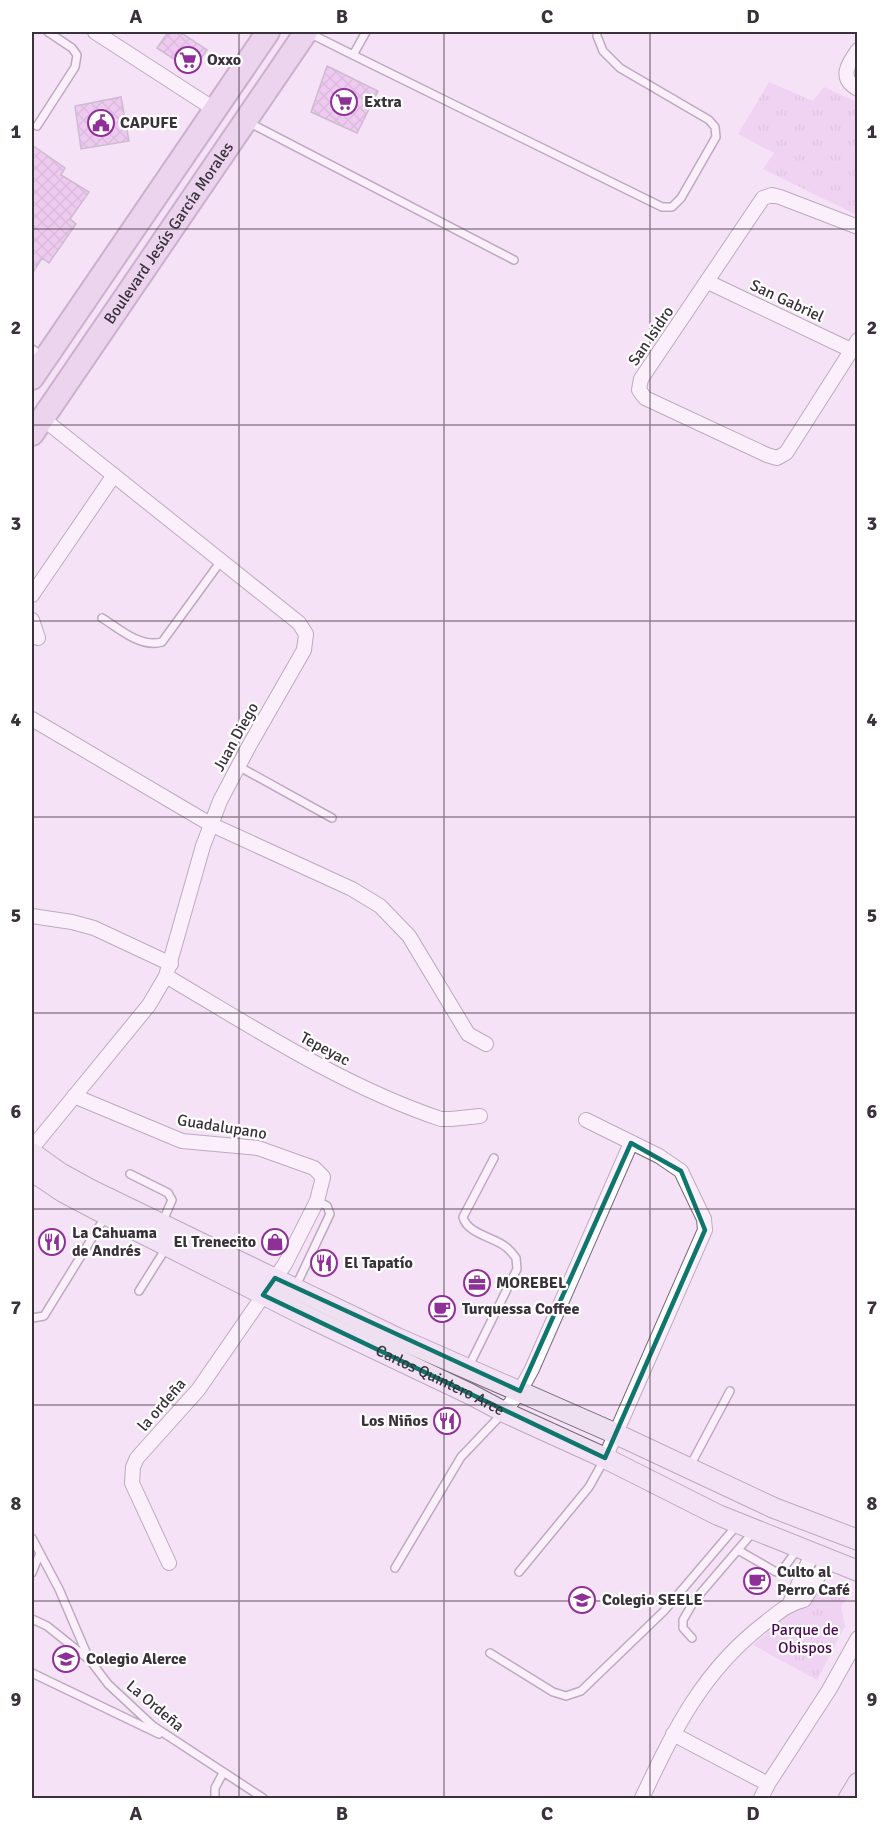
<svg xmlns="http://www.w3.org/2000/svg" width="889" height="1830" font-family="Signika,sans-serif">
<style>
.grass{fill:url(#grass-tufts)}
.building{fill:url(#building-cross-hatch);stroke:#9e8c9f;stroke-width:1.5}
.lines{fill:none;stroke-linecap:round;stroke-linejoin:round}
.lane-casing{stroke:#776779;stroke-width:10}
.street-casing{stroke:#776779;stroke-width:16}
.secondary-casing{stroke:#776779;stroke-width:22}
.primary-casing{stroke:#98749b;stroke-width:26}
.lane{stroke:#fff;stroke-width:7}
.street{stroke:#fff;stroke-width:14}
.secondary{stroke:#efe0f1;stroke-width:20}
.primary{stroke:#e0c1e2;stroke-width:22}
.marked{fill:none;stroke:#0f766e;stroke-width:4.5;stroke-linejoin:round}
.grid{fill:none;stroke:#3a323a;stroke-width:1.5;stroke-opacity:0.55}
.labels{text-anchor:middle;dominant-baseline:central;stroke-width:4.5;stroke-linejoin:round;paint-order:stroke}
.poi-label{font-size:16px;font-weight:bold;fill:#3a323a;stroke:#fff;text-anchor:start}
.street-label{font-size:16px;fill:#3a323a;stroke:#fff}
.park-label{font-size:16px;fill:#4d0753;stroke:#fff}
.neatline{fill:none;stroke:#3a323a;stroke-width:2}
.grid-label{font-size:20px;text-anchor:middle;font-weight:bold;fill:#3a323a}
</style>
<defs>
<pattern id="grass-tufts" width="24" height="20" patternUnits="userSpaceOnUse" patternTransform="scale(1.5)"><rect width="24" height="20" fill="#e9beec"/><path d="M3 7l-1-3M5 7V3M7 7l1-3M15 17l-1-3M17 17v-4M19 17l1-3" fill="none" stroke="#c9a4cb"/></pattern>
<pattern id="building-cross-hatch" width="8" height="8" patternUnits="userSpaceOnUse" patternTransform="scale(1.5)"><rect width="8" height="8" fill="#e5ade9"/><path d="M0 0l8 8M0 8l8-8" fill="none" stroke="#bb8dbe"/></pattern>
</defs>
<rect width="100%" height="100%" fill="#f6e2f7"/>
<path class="grass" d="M769,82L813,101L824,87L857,102V215L763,169L774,153L738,134Z
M820,1579L852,1593L841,1606L845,1626L817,1680L753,1645L790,1613L813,1598Z"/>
<path class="building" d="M168,32H180L207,50L192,71L157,48Z
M327,66L378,91L357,133L311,112Z
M121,97L129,141L81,149L75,106Z
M32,145L65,168L61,175L89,192L70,219L76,224L49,263L42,258L32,274Z"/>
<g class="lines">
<defs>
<path id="lane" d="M309,33L353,55L366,32
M353,55L662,207H672L681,198L716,137L715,127L709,120L620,68L603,51L597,36
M248,122L514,260
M37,126L75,67L77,55L72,48L48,32
M32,349L43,356
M102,618C120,629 140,648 162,642L221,561
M238,766L332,818
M130,1174L168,1193L172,1200L162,1223
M295,1288L330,1214L327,1206L317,1201
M139,1291L166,1248
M32,1318L44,1316L105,1217
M469,1366L517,1269L516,1258C513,1254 510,1250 506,1247C494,1237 467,1234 463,1217L494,1158
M690,1466L730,1391
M32,1538L59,1589L89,1659L108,1684L153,1726L263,1798
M738,1550L776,1572L783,1569L797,1550
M395,1568L461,1457L502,1414
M519,1572L589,1487L604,1460
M32,1573L40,1553
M32,1619L47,1626L87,1658
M692,1638L683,1628V1620L694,1601L754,1531
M490,1653L553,1692L566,1696L581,1691L664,1611L738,1524
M32,1673L159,1734
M215,1798V1788L223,1773"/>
<path id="street" d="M95,32L214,109
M858,50C848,64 838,78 858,89
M858,227L780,197L772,195L763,198L641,379L639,390L645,398L767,455L777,458L786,453L858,340
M708,282L851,350
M32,595L114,475
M32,620L38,638
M32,719L210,824L352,889L380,906L409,936L468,1034L486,1044
M32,916L72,922L94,928L171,964
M166,976C254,1028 343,1086 441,1119H451L480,1116
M74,1096L182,1141L258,1148L314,1168L323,1177L317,1201L285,1264L198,1390L137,1458L133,1467L132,1483L169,1563
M586,1120L659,1156L681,1171L704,1219L705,1230L605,1458
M32,1148L149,1005L166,976L203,846L220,801L249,746L304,650L306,634L299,623L42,418
M504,1412L520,1391L532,1369L631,1143
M790,1603L812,1554
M673,1734L768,1784
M642,1798C674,1730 703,1670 765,1623C779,1612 787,1604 804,1600L828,1560
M761,1798L768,1784L829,1690L858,1638"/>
<g id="secondary">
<path d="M32,1153L60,1173L91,1190L395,1337L614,1433L774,1508L858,1540"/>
<path id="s1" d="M32,1171L63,1192L120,1222L304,1315L470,1394L504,1412L605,1458L718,1515L858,1571"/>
<path d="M849,1798L858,1783"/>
</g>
<g id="primary">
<path d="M32,378L268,32"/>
<path id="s2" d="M32,434L306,32"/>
</g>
</defs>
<use href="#lane" class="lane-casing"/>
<use href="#street" class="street-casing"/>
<use href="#secondary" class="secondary-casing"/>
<use href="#primary" class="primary-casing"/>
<use href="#lane" class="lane"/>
<use href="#street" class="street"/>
<use href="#secondary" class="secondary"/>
<use href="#primary" class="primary"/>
</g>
<path d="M0 0H889V1830H0ZM631,1143L681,1171L705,1230L605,1458L263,1295L275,1278L520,1391Z" fill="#f6e2f7" fill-opacity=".55" fill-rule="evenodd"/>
<path class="marked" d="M631,1143L681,1171L705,1230L605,1458L263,1295L275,1278L520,1391Z"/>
<path class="grid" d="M239,32V1798M444,32V1798M650,32V1798M32,229H858M32,425H858M32,621H858M32,817H858M32,1013H858M32,1209H858M32,1405H858M32,1601H858"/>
<defs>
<symbol id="supermarket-ring" viewBox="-11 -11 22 22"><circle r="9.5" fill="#fff" stroke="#8f2f98" stroke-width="1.5"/><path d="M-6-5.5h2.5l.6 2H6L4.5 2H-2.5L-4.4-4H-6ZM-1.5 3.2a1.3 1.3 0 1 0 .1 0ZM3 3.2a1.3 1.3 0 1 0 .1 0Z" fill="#8f2f98"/></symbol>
<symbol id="civic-ring" viewBox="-11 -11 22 22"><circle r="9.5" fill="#fff" stroke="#8f2f98" stroke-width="1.5"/><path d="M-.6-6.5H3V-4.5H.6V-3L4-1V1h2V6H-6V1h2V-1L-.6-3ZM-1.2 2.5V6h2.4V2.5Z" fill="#8f2f98"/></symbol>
<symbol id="restaurant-ring" viewBox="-11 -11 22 22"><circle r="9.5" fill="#fff" stroke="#8f2f98" stroke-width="1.5"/><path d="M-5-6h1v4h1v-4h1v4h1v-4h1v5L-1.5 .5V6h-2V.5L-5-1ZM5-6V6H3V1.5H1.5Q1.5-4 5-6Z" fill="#8f2f98"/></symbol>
<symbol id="shop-ring" viewBox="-11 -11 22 22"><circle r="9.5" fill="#fff" stroke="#8f2f98" stroke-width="1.5"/><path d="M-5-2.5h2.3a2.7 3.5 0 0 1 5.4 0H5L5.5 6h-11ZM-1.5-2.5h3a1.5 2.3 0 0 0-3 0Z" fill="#8f2f98"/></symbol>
<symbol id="office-ring" viewBox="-11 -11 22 22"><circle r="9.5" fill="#fff" stroke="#8f2f98" stroke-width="1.5"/><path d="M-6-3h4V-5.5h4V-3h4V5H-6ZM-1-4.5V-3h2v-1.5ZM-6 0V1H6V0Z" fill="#8f2f98"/></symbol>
<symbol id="cafe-ring" viewBox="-11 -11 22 22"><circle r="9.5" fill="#fff" stroke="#8f2f98" stroke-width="1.5"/><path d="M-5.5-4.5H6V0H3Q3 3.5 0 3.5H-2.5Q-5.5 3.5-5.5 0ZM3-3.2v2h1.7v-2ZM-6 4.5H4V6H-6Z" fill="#8f2f98"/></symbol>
<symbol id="school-ring" viewBox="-11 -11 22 22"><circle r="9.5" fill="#fff" stroke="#8f2f98" stroke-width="1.5"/><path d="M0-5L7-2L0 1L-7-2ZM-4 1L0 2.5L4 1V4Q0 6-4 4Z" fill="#8f2f98"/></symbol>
</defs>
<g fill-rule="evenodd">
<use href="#supermarket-ring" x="173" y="45" width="30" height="30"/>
<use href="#supermarket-ring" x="329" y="87" width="30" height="30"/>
<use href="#civic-ring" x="86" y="108" width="30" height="30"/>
<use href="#restaurant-ring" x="37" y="1227" width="30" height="30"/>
<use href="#shop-ring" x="260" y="1227" width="30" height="30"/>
<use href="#restaurant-ring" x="309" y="1248" width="30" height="30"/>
<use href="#office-ring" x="462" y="1268" width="30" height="30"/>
<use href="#cafe-ring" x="427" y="1294" width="30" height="30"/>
<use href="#restaurant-ring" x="432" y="1406" width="30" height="30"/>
<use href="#cafe-ring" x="742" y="1566" width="30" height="30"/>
<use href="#school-ring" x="567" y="1585" width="30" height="30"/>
<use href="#school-ring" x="51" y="1644" width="30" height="30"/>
</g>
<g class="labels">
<g class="poi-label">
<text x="207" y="60">Oxxo</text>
<text x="364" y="102">Extra</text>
<text x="120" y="123">CAPUFE</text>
<text x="72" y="1233">La Cahuama<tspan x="72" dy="18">de Andrés</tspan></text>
<text x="256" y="1242" text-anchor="end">El Trenecito</text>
<text x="344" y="1263">El Tapatío</text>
<text x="496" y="1283">MOREBEL</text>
<text x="462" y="1309">Turquessa Coffee</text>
<text x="428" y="1421" text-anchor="end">Los Niños</text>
<text x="777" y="1572">Culto al<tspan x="777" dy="18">Perro Café</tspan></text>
<text x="602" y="1600">Colegio SEELE</text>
<text x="86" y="1659">Colegio Alerce</text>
</g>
<g class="street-label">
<text stroke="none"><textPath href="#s2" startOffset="243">Boulevard Jesús García Morales</textPath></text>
<text transform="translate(787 301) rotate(25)">San Gabriel</text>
<text transform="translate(651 336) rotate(-56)">San Isidro</text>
<text transform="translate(236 737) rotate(-61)">Juan Diego</text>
<text transform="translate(325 1049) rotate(28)">Tepeyac</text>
<text transform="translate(222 1127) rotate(9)">Guadalupano</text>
<text stroke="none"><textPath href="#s1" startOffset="459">Carlos Quintero Arce</textPath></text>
<text transform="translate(162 1405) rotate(-49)">la ordeña</text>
<text transform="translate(155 1706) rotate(40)">La Ordeña</text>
</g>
<g class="park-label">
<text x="805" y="1630">Parque de<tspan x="805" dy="18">Obispos</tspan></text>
</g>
</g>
<rect width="889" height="1830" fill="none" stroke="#ffffff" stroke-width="66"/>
<rect x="33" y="33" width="823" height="1764" class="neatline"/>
<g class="grid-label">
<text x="136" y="23">A</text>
<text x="342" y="23">B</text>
<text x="547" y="23">C</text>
<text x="753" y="23">D</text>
<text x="16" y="138">1</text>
<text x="872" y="138">1</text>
<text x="16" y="334">2</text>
<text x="872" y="334">2</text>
<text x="16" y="530">3</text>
<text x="872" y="530">3</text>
<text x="16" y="726">4</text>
<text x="872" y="726">4</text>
<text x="16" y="922">5</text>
<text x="872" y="922">5</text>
<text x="16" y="1118">6</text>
<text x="872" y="1118">6</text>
<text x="16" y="1314">7</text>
<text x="872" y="1314">7</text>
<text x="16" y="1510">8</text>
<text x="872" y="1510">8</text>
<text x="16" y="1706">9</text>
<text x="872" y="1706">9</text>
<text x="136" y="1820">A</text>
<text x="342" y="1820">B</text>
<text x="547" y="1820">C</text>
<text x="753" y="1820">D</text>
</g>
</svg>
